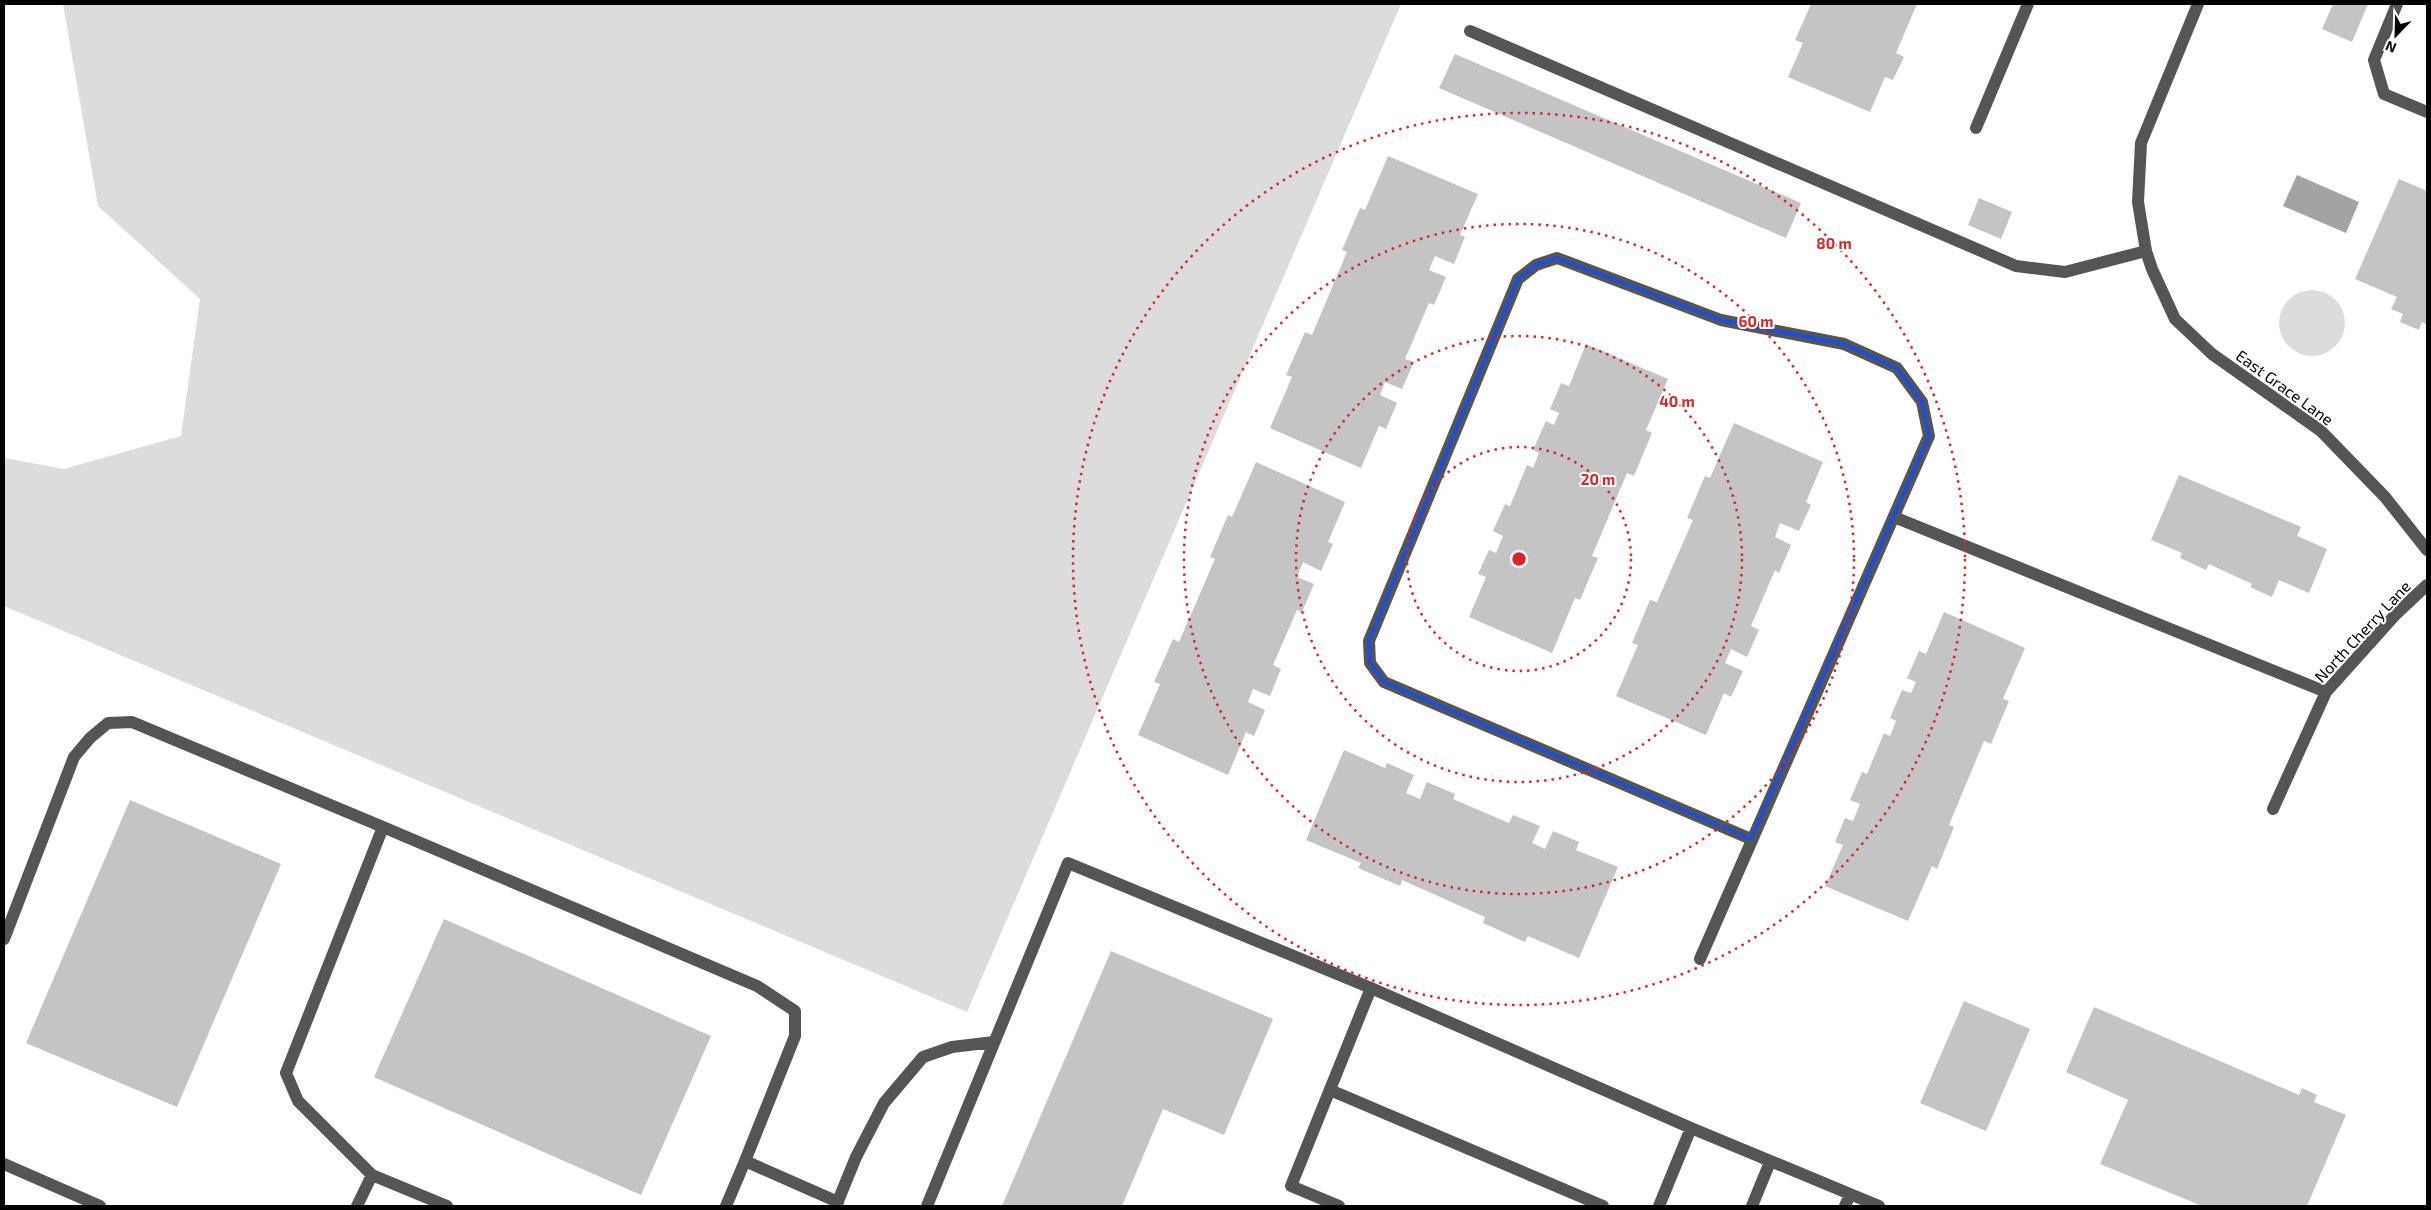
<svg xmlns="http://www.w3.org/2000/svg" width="2431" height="1210" font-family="'Exo 2',sans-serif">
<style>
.green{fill:#dcdcdc}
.water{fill:#a3a3a3}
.building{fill:#c4c4c4}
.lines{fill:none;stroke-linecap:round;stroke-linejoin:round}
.minor{stroke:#555;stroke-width:12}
.marked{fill:none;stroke:#1d4ed8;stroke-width:4;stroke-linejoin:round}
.ring{fill:none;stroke:#d62828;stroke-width:2.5;stroke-dasharray:2.5 5}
.labels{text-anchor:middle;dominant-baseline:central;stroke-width:4;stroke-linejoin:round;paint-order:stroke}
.street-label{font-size:16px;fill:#000;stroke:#fff}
.centre{fill:#d62828;stroke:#fff;stroke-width:2.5}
.ring-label{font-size:15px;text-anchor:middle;font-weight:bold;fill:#d62828;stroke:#fff;stroke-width:4;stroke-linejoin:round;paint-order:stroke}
</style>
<rect width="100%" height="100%" fill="#fff"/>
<path class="green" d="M63,4H1401L967,1012L4,606V458L64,469L181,436L200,299L98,206Z
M2279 323a33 33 0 1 1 66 0a33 33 0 1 1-66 0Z"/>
<path class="water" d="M2297,175L2359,202L2346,233L2283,206Z"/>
<path class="building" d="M1811,4H1917L1896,53L1904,57L1893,80L1885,77L1870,112L1788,77L1803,43L1795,40Z
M2333,4H2368L2352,42L2322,29Z
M1455,54L1801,203L1786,238L1439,88Z
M1388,156L1478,194L1460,235L1465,237L1454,264L1435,256L1429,270L1446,277L1434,305L1429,303L1405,359L1414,362L1402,389L1385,382L1380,395L1397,403L1386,429L1379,426L1361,468L1270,428L1292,377L1286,375L1305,332L1312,335L1347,252L1342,250L1360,208L1365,210Z
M2399,179L2427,191V325L2422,322L2419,330L2400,322L2403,314L2391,309L2397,297L2355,279Z
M1979,198L2012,212L2001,239L1968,225Z
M1586,344L1668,379L1646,430L1652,433L1634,476L1627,473L1592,556L1598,558L1580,600L1575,598L1552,653L1469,617L1486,577L1478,574L1489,550L1496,553L1503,536L1493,531L1505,504L1510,506L1527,465L1533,468L1539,453L1533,450L1546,421L1554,425L1559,413L1550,409L1561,383L1569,386Z
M1734,423L1823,462L1806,502L1811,505L1799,531L1780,523L1775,537L1791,545L1779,573L1775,570L1751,626L1759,630L1747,657L1731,649L1725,663L1743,671L1731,697L1724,693L1706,735L1616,696L1638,645L1632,643L1650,600L1657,602L1693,520L1687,518L1705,476L1710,478Z
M1256,462L1345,502L1328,542L1333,544L1321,571L1303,562L1297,577L1314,584L1302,612L1297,610L1273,665L1281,669L1270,696L1253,689L1248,702L1265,710L1254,736L1246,732L1228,775L1138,735L1160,684L1154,682L1173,639L1179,642L1215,559L1210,557L1228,515L1232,517Z
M2179,475L2301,527L2297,536L2327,549L2309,593L2279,580L2272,597L2250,587L2252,584L2209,564L2206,570L2180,558L2182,553L2151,540Z
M1944,612L2025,648L2003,699L2009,701L1991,744L1984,741L1949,825L1954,827L1937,869L1932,866L1908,921L1825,886L1843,845L1835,842L1845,818L1853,821L1860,804L1850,800L1862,772L1867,774L1884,733L1890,736L1896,721L1890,718L1902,690L1911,693L1916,682L1907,678L1919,651L1926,654Z
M1344,750L1385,768L1387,763L1414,775L1406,793L1420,799L1427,782L1455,794L1453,799L1509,823L1513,815L1540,826L1532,843L1545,849L1553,831L1579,842L1576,850L1618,867L1579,958L1528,936L1525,942L1483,923L1485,917L1402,880L1400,886L1358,868L1361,863L1306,840Z
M130,800L281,864L177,1107L26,1043Z
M444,919L711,1036L641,1195L374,1077Z
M1111,951L1273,1019L1224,1135L1163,1109L1122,1206H1002Z
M1964,1001L2030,1029L1986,1131L1920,1103Z
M2094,1007L2299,1095L2302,1088L2317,1095L2314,1102L2346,1115L2307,1206H2202L2100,1164L2128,1100L2066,1072Z"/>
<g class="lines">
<path class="minor" d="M2198,4L2141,143L2138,202L2146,251L2152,269L2175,319L2212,354L2321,431L2385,497L2427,550
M2397,4L2374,60L2384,94L2427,112
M1470,31L2016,266L2065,272L2146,251
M1976,128L2028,4
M1894,517L2326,692
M2273,809L2326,692L2396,614L2427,585
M4,939L74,757L90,738L108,723L132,722L383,827
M1700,959L1929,436L1922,402L1897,368L1844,344L1721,320L1557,258L1536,265L1518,279L1369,641L1370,663L1384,682L1751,839
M1330,1090L1603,1206
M1691,1128L1850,1194
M4,1164L100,1206
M372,1175L298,1101L286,1073L383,827L757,986L795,1011V1036L745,1161
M357,1206L372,1175L447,1206
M726,1206L745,1161L838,1202
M836,1206L856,1157L884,1103L923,1057L952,1047L994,1042
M927,1206L1068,863L1371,988L1691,1128L1659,1206
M1339,1206L1291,1186L1371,988
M1752,1206L1770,1162
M1845,1206L1850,1194L1879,1206"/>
</g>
<path class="marked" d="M1557,258L1721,320L1844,344L1897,368L1922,402L1929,436L1751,839L1384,682L1370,663L1369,641L1518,279L1536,265Z"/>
<g class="ring">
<circle cx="1519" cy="559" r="112"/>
<circle cx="1519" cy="559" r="223"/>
<circle cx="1519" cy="559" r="335"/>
<circle cx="1519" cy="559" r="446"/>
</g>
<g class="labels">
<g class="street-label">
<text transform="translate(2285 387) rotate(36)">East Grace Lane</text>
<text transform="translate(2362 631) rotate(-47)">North Cherry Lane</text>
</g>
</g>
<circle cx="1519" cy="559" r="8" class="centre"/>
<g class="ring-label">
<text x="1834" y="249">80 m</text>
<text x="1756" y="327">60 m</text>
<text x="1677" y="407">40 m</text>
<text x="1598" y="485">20 m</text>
</g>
<rect width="2431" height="1210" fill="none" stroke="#000000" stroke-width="10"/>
<g transform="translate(2396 35) rotate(203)" stroke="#ffffff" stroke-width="4" paint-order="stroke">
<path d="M0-4L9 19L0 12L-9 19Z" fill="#000000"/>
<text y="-8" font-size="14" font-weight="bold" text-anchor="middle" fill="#000000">N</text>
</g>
</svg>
